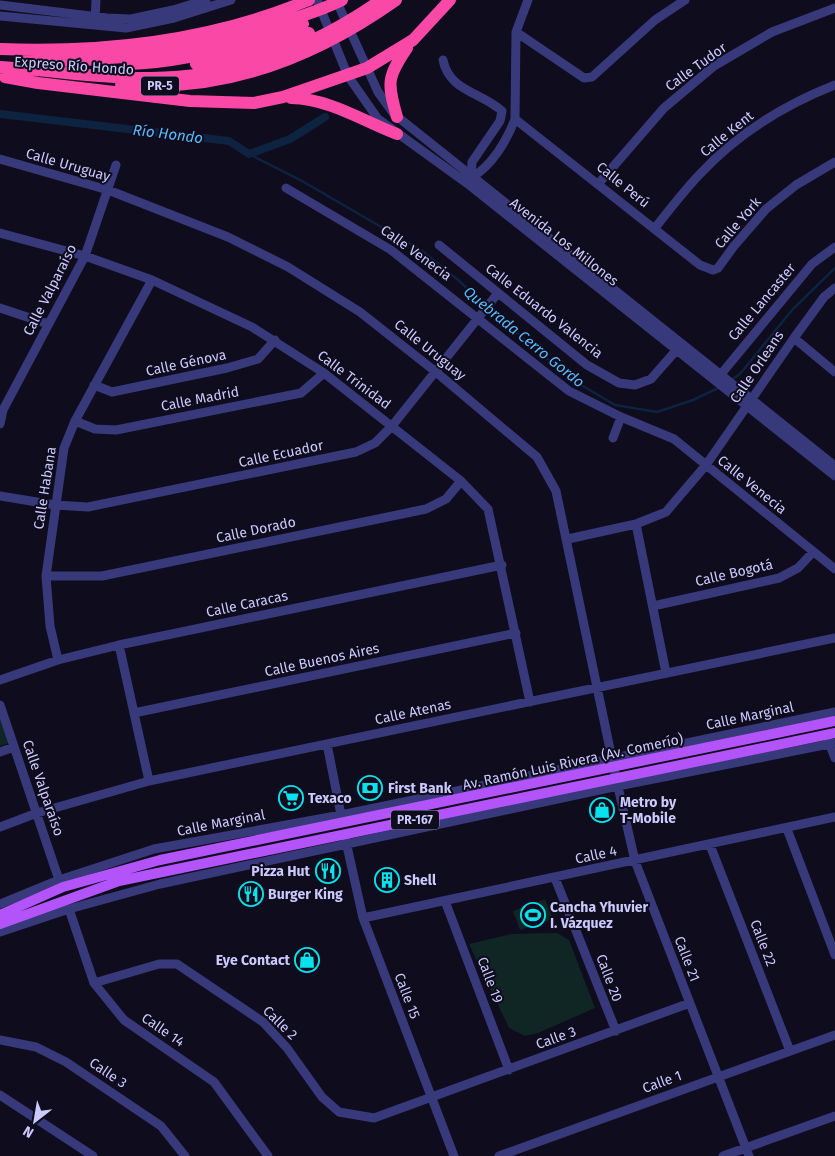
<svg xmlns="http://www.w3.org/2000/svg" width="835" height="1156" font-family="'Fira Sans',sans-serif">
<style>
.green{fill:#0f2624}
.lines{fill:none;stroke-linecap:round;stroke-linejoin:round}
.stream{stroke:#0d2340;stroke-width:2.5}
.canal{stroke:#0d2340;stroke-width:8}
.minor{stroke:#38397a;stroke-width:9}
.major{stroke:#b354fa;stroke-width:10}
.highway{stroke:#fa48a7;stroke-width:12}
.labels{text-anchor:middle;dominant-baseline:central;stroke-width:4;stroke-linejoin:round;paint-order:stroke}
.shield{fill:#0e0c1d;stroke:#9390ba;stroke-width:1}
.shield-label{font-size:12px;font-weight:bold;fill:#ccc9fd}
.street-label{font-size:14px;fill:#ccc9fd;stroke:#0e0c1d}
.poi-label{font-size:14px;font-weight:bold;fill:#ccc9fd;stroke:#0e0c1d;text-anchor:start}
.water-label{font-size:15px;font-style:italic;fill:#5ab9fa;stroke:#0e0c1d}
</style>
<rect width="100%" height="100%" fill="#0e0c1d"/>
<path class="green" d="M0,717L9,743L0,746Z
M545,899L553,919L520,930L513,911Z
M557,933L569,940L595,1008L538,1033L525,1036L509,1028L469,944L511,934Z"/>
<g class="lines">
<path class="stream" d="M249,154L302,181L421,250L457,279L485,305
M489,309L571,379L615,405L657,412L693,400L720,387
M731,380L740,374L792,310L835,268"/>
<path class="canal" d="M0,114L229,141L249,154L290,139L325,117"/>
<path class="minor" d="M317,0L348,76L378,119L468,184L835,476
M336,0L378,92L394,114L835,466
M0,5L107,18L131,19L173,10L206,0
M0,16L126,28L174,18L231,0
M95,20L96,0
M516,32L584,78L592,77L655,20L685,0
M443,60C449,91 481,92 502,111L500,121L472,162L471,179
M515,119L700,265L713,270L718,268L734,246L766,209L796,185L835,162
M0,159L108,190L228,237L288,267L360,312L436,372L537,457L556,491L616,778L635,861L749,1156
M472,177C492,166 507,140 515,119L516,32L528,0
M599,183L664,108L714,66L772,32L835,8
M286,188L391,250L569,391L621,417L674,439L835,569
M655,228C669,210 683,192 699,175C737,134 784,105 835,85
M0,233L85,256L152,280L252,327L324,373L461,481L488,509L530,702
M439,245L587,365L619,383L635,385L651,379L680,346
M0,308L48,324
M794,338L835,372
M717,379L812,264L835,247
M94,385L112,392L227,368L258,359L275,340
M75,421L95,429L116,430L301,393L324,373
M0,424L3,410L85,256L116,165
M613,438L621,417
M0,496L55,505L88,507L356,452L375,443L392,426L498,293
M636,524L666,673
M568,539L636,524L666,512L706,465L794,338L824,297L835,288
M46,576H102L426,509L446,499L461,481
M653,606L779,578L798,568L813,552
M119,645L149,781
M58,660L50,626L46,576L64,448L75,421L152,280
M0,680L58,660L119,645L502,565
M0,705L59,880
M134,713L516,633
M828,740L835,758
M327,744L342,820
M0,752L14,747
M0,827L37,813L149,781L835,638
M787,829L835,955
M345,837L363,918L454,1156
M710,845L790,1051
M555,878L616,1031
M445,901L509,1070
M0,904L59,880L154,849L341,815L835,712
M69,909L94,983L124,1020L214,1082L268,1156
M363,918L835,817
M0,932L69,909L160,884L618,786L835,743
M94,983L159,964H177L263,1022L287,1048L322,1097L339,1112L374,1118L690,1003
M0,1040L36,1047L66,1062L161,1126L185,1156
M0,1095L93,1156
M499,1156L835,1035
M723,1156L835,1116"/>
<path class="major" d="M0,915L63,887L160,860L835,721
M0,924L119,881L835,733"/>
<path class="highway" d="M0,49C106,53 211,41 309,0
M23,60C105,65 186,50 263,28C290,20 317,12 342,0
M128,64C188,62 247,45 303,24
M196,64L236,56L309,33
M0,67C50,70 101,79 151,78C235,77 313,48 381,0
M5,77L38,83L190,101L254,103L283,97L367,68L413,40L450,0
M121,84C223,94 314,58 396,0
M291,98C330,99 361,120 397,134
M397,117C387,83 387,77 407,48"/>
</g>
<defs>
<symbol id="bank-ring" viewBox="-11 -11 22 22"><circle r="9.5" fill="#0e0c1d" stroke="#07e2ec" stroke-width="1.5"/><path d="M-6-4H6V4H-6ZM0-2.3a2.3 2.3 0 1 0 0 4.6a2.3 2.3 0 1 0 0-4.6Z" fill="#07e2ec"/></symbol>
<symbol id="supermarket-ring" viewBox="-11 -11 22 22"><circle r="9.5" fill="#0e0c1d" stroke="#07e2ec" stroke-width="1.5"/><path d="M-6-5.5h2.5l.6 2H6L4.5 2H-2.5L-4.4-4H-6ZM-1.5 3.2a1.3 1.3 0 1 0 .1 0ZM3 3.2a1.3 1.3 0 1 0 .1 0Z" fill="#07e2ec"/></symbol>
<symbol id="shop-ring" viewBox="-11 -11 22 22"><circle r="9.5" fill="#0e0c1d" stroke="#07e2ec" stroke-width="1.5"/><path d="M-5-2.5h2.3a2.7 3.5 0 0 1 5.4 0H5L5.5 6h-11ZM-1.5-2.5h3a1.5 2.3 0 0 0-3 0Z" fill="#07e2ec"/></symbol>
<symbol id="restaurant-ring" viewBox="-11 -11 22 22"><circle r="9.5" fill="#0e0c1d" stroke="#07e2ec" stroke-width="1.5"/><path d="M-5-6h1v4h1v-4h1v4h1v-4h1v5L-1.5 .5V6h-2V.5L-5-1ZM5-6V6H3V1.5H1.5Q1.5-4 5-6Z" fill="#07e2ec"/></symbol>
<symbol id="building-ring" viewBox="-11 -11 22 22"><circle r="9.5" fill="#0e0c1d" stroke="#07e2ec" stroke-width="1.5"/><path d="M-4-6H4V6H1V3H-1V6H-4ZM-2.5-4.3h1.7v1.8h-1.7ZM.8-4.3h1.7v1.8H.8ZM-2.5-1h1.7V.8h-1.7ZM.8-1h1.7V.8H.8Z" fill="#07e2ec"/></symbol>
<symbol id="stadium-ring" viewBox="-11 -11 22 22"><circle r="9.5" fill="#0e0c1d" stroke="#07e2ec" stroke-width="1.5"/><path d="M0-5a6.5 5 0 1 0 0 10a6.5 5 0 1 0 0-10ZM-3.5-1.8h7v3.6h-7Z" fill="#07e2ec"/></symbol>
</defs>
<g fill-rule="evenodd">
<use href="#bank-ring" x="356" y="774" width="28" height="28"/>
<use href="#supermarket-ring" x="277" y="784" width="28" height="28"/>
<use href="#shop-ring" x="588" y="796" width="28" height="28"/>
<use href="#restaurant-ring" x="314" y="857" width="28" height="28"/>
<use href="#building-ring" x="373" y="866" width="28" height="28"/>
<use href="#restaurant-ring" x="237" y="880" width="28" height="28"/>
<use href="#stadium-ring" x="519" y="901" width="28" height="28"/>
<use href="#shop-ring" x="293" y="946" width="28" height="28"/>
</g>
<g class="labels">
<g class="shield">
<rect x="141" y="76.5" width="38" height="19" rx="4"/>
<rect x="391" y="810.5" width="48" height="19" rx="4"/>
</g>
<g class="shield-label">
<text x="160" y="86">PR-5</text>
<text x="415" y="820">PR-167</text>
</g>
<g class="street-label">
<text transform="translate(74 66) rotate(4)">Expreso Río Hondo</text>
<text transform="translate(696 67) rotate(-36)">Calle Tudor</text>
<text transform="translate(727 134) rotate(-39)">Calle Kent</text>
<text transform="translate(68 165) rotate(16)">Calle Uruguay</text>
<text transform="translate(623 185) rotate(39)">Calle Perú</text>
<text transform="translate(738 223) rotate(-49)">Calle York</text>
<text transform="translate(564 242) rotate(38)">Avenida Los Millones</text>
<text transform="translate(416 253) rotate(36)">Calle Venecia</text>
<text transform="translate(50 290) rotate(-63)">Calle Valparaíso</text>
<text transform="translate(762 302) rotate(-50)">Calle Lancaster</text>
<text transform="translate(544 311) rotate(38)">Calle Eduardo Valencia</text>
<text transform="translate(430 350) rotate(39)">Calle Uruguay</text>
<text transform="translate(186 363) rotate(-12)">Calle Génova</text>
<text transform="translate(757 367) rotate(-56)">Calle Orleans</text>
<text transform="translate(354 380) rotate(37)">Calle Trinidad</text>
<text transform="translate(200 399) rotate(-11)">Calle Madrid</text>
<text transform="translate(281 454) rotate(-12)">Calle Ecuador</text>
<text transform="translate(752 485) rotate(39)">Calle Venecia</text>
<text transform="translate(45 488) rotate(-81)">Calle Habana</text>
<text transform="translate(256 530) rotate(-12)">Calle Dorado</text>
<text transform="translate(734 573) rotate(-13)">Calle Bogotá</text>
<text transform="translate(247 604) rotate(-12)">Calle Caracas</text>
<text transform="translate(322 660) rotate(-12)">Calle Buenos Aires</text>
<text transform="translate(413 712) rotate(-12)">Calle Atenas</text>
<text transform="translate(750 716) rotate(-12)">Calle Marginal</text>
<text transform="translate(573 762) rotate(-12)">Av. Ramón Luis Rivera (Av. Comerío)</text>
<text transform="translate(43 788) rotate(71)">Calle Valparaíso</text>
<text transform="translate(221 823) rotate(-11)">Calle Marginal</text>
<text transform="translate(596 855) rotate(-12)">Calle 4</text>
<text transform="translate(763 943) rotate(69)">Calle 22</text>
<text transform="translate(687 959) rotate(69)">Calle 21</text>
<text transform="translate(609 978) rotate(69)">Calle 20</text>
<text transform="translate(490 980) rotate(69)">Calle 19</text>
<text transform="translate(407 996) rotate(69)">Calle 15</text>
<text transform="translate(280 1023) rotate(44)">Calle 2</text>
<text transform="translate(163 1030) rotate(34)">Calle 14</text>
<text transform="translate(556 1038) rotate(-20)">Calle 3</text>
<text transform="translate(108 1073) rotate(34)">Calle 3</text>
<text transform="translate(662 1082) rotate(-20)">Calle 1</text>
</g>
<g class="poi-label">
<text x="388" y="788">First Bank</text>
<text x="308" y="798">Texaco</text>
<text x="620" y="802">Metro by<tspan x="620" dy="16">T-Mobile</tspan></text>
<text x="310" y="871" text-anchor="end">Pizza Hut</text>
<text x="404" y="880">Shell</text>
<text x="268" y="894">Burger King</text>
<text x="550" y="907">Cancha Yhuvier<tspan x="550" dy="16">I. Vázquez</tspan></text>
<text x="290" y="960" text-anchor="end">Eye Contact</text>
</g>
<g class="water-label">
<text transform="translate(168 134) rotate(7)">Río Hondo</text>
<text transform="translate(524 337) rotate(39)">Quebrada Cerro Gordo</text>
</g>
</g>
<g transform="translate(35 1121) rotate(211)" stroke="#0e0c1d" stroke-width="4" paint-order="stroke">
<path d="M0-4L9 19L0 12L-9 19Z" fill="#ccc9fd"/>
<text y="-8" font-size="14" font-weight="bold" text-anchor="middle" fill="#ccc9fd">N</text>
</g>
</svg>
